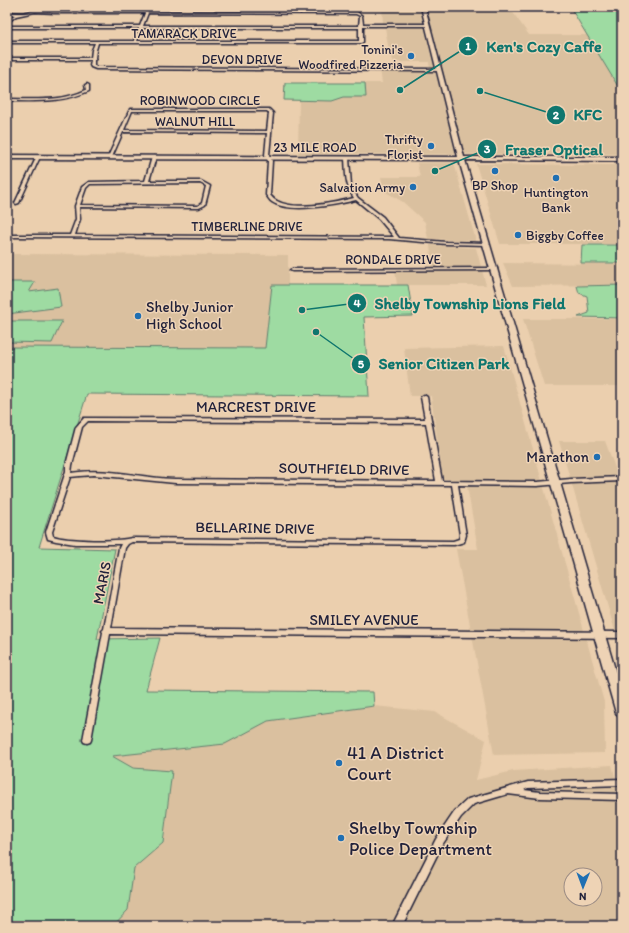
<svg xmlns="http://www.w3.org/2000/svg" width="629" height="933" font-family="Itim,sans-serif">
<style>
.built{fill:#dac09f;fill-rule:evenodd}
.green{fill:#9edba2;stroke:#607e6e}
.lines{fill:none;stroke-linecap:round;stroke-linejoin:round}
.minor-casing{stroke:#22223b;stroke-width:3}
.secondary-casing{stroke:#22223b;stroke-width:3}
.minor{fill:#eed3b5;fill-rule:evenodd}
.secondary{fill:#eed3b5;fill-rule:evenodd}
.poi-dot{fill:#1f6fb2;stroke:#eed3b5;stroke-width:1.5}
.labels{text-anchor:middle;dominant-baseline:central;stroke-width:3;stroke-linejoin:round;paint-order:stroke}
.far-street-label{font-size:13px;fill:#22223b;stroke:#eed3b5}
.far-poi-label{font-size:13px;fill:#22223b;stroke:#eed3b5;text-anchor:end}
.poi-label{font-size:15px;fill:#22223b;stroke:#eed3b5;text-anchor:start}
.street-label{font-size:15px;fill:#22223b;stroke:#eed3b5}
.near-poi-label{font-size:18px;fill:#22223b;stroke:#eed3b5;text-anchor:start}
.leader{fill:none;stroke:#0f766e;stroke-width:1.5}
.callout-dot{fill:#0f766e;stroke:#eed3b5;stroke-width:1.5}
.mark-label{font-size:12px;text-anchor:middle;font-weight:bold;fill:#fff}
.callout-label{font-size:16px;text-anchor:middle;font-weight:bold;fill:#0f766e;stroke:#eed3b5;stroke-width:3;stroke-linejoin:round;paint-order:stroke}
</style>
<rect width="100%" height="100%" fill="#ebcfae"/>
<filter id="ink" filterUnits="userSpaceOnUse"><feTurbulence type="fractalNoise" baseFrequency=".025" numOctaves="2"/><feDisplacementMap in="SourceGraphic" scale="8" xChannelSelector="R" yChannelSelector="G"/><feConvolveMatrix kernelMatrix="1 2 1 2 8 2 1 2 1" color-interpolation-filters="sRGB"/></filter>
<g filter="url(#ink)">
<path class="built" d="M382,7H509L529,35H588L622,93V154H298L299,101H332L344,97H365V83H382L380,69H430L429,62H394L389,52L385,27H420L419,23H383Z
M417,163H454L476,241L428,239L425,222L403,202L384,191L381,177H420Z
M476,164L622,165V244H500Z
M430,245L476,248L486,285H397L395,269L432,268Z
M7,254L288,255V285H272L265,348L7,347Z
M503,263L622,264V285L513,286Z
M523,319H622V386H544Z
M504,346L604,702L605,753L494,755L456,549H478L466,480L443,479L431,396H410L404,348Z
M559,441H605L617,473H622V631H615Z
M374,706L435,712L486,740L476,780L513,771L612,765L622,805V926H113L128,910L133,868L163,843L172,771L133,768L112,756L224,744L268,721ZM571,875H595V899H571Z"/>
<path class="green" d="M570,7H622V93Z
M285,83H365L366,97H344L332,101L284,100Z
M582,245H622V263H581Z
M7,282H35L29,292L58,288L61,307L7,314Z
M272,285H408L413,316L364,317L369,396L87,394L39,547L115,549L97,639L160,638L146,690L373,692L374,706L268,721L225,744L112,756L133,768L172,771L163,843L134,868L128,910L113,926H7V347L265,348Z
M622,285V318L578,317L589,313L587,296L579,293L577,286Z
M7,321H62L52,343L7,342Z"/>
<g class="lines">
<defs>
<path id="minor" d="M40,7H43L39,10L54,11L357,12L362,16L363,24H427L429,25L427,26H363V42L361,43H98L96,50L95,58L96,59L94,60V65L96,67L438,69L440,70L438,71L96,69L91,67L90,65L91,60H7V58H91L92,50L95,43H7V41H134L139,28H7V26H140L145,13H54L35,12L16,16L7,23V20L15,15L7,14V12C19,13 30,14 40,7ZM148,13L356,14L360,16L359,26H143ZM142,28H359V41H137Z
M87,84L89,85V91C63,103 36,101 7,101V99C34,99 61,102 86,90L85,85Z
M130,109H269L273,113L269,155L272,161L270,195C272,197 274,200 277,201C296,211 334,203 354,198C345,185 346,174 345,158L347,157L349,158L351,185L354,192L358,198L383,217L399,238L446,242L487,243L489,244L487,245L446,244L389,239L7,237V235H70L76,219L75,206L82,187L89,182L145,181L152,157L154,156L156,157L149,181H201L210,186L205,205L199,208L79,207L80,219L75,235L394,237L379,219L356,200C336,205 289,214 272,202C270,201 268,197 266,195L268,161L265,155L267,133L123,132L112,157L109,158L108,157ZM132,111H267L269,113L267,131L124,130ZM200,183L206,186L202,203L198,206L80,205L86,188L90,184Z
M37,156L40,157L19,203L16,204L15,203Z
M495,268H497V270L292,271L290,270L292,269Z
M424,395L427,397L442,481L537,482L571,479L622,477V481L571,483L537,486L458,485L466,535L464,542L454,545L132,542L128,544L125,548L111,628L622,632V638L110,634L91,740L90,742L87,743L84,742L83,740L103,632L102,631L104,629L119,548L121,544H75L56,541L48,539L46,532L66,471V465L76,427L84,418L425,419L421,397ZM88,421L426,423L436,481L175,479C140,478 106,467 71,473L72,465L82,427ZM94,475L175,483L452,485L460,535L459,539L453,541L132,538C118,542 67,541 53,536L52,532L70,477L80,476Z
M622,779V785L528,788L524,790L540,792L622,794V800L540,798L508,794L474,804L461,817L442,845L402,926H392L436,839L455,811L468,799L528,782Z"/>
<path id="secondary" d="M421,7H425L464,157H622V161L465,160L622,693V718L618,716L616,713L459,160L7,159V155L458,157Z"/>
</defs>
<use href="#minor" class="minor-casing"/>
<use href="#secondary" class="secondary-casing"/>
<use href="#minor" class="minor"/>
<use href="#secondary" class="secondary"/>
</g>
</g>
<g class="poi-dot">
<circle cx="411" cy="56" r="4"/>
<circle cx="431" cy="146" r="4"/>
<circle cx="495" cy="171" r="4"/>
<circle cx="556" cy="178" r="4"/>
<circle cx="413" cy="187" r="4"/>
<circle cx="518" cy="235" r="4"/>
<circle cx="138" cy="316" r="4"/>
<circle cx="597" cy="457" r="4"/>
<circle cx="339" cy="763" r="4"/>
<circle cx="341" cy="838" r="4"/>
</g>
<g class="labels">
<g class="far-street-label">
<text x="184" y="33">TAMARACK DRIVE</text>
<text x="242" y="59">DEVON DRIVE</text>
<text x="200" y="100">ROBINWOOD CIRCLE</text>
<text x="195" y="121">WALNUT HILL</text>
<text x="315" y="147">23 MILE ROAD</text>
<text x="247" y="226">TIMBERLINE DRIVE</text>
<text x="393" y="259">RONDALE DRIVE</text>
</g>
<g class="far-poi-label">
<text x="403" y="49">Tonini's<tspan x="403" dy="15">Woodfired Pizzeria</tspan></text>
<text x="423" y="139">Thrifty<tspan x="423" dy="15">Florist</tspan></text>
<text x="495" y="185" text-anchor="middle">BP Shop</text>
<text x="405" y="187">Salvation Army</text>
<text x="556" y="192" text-anchor="middle">Huntington<tspan x="556" dy="15">Bank</tspan></text>
<text x="526" y="235" text-anchor="start">Biggby Coffee</text>
</g>
<g class="poi-label">
<text x="146" y="307">Shelby Junior<tspan x="146" dy="17">High School</tspan></text>
<text x="589" y="457" text-anchor="end">Marathon</text>
</g>
<g class="street-label">
<text x="256" y="407">MARCREST DRIVE</text>
<text transform="translate(344 469) rotate(1)">SOUTHFIELD DRIVE</text>
<text transform="translate(255 528) rotate(1)">BELLARINE DRIVE</text>
<text transform="translate(102 583) rotate(-79)">MARIS</text>
<text x="364" y="620">SMILEY AVENUE</text>
</g>
<g class="near-poi-label">
<text x="347" y="753">41 A District<tspan x="347" dy="21">Court</tspan></text>
<text x="349" y="828">Shelby Township<tspan x="349" dy="21">Police Department</tspan></text>
</g>
</g>
<path class="leader" d="M400 90L468 46M480 91L556 115M435 171L487 149M302 310L357 303M316 332L361 364"/>
<g class="callout-dot">
<circle cx="400" cy="90" r="4"/>
<circle cx="480" cy="91" r="4"/>
<circle cx="435" cy="171" r="4"/>
<circle cx="302" cy="310" r="4"/>
<circle cx="316" cy="332" r="4"/>
<circle cx="468" cy="46" r="10"/>
<circle cx="556" cy="115" r="10"/>
<circle cx="487" cy="149" r="10"/>
<circle cx="357" cy="303" r="10"/>
<circle cx="361" cy="364" r="10"/>
</g>
<g class="mark-label">
<text x="468" y="50">1</text>
<text x="556" y="119">2</text>
<text x="487" y="153">3</text>
<text x="357" y="307">4</text>
<text x="361" y="368">5</text>
</g>
<g class="callout-label">
<text x="544" y="52">Ken's Cozy Caffe</text>
<text x="588" y="120">KFC</text>
<text x="554" y="155">Fraser Optical</text>
<text x="470" y="309">Shelby Township Lions Field</text>
<text x="444" y="369">Senior Citizen Park</text>
</g>
<rect width="629" height="933" fill="none" stroke="#eed3b5" stroke-width="24"/>
<rect x="12" y="12" width="605" height="909" fill="none" stroke="#22223b" stroke-width="1.5" filter="url(#ink)"/>
<g transform="translate(583 887) rotate(181)"><circle r="19" fill="#eed3b5" stroke="#9c8c84"/>
<path d="M0-3L7 15L0 10L-7 15Z" fill="#1f6fb2"/>
<text y="-6" font-size="11" font-weight="bold" text-anchor="middle" fill="#22223b">N</text>
</g>
</svg>
